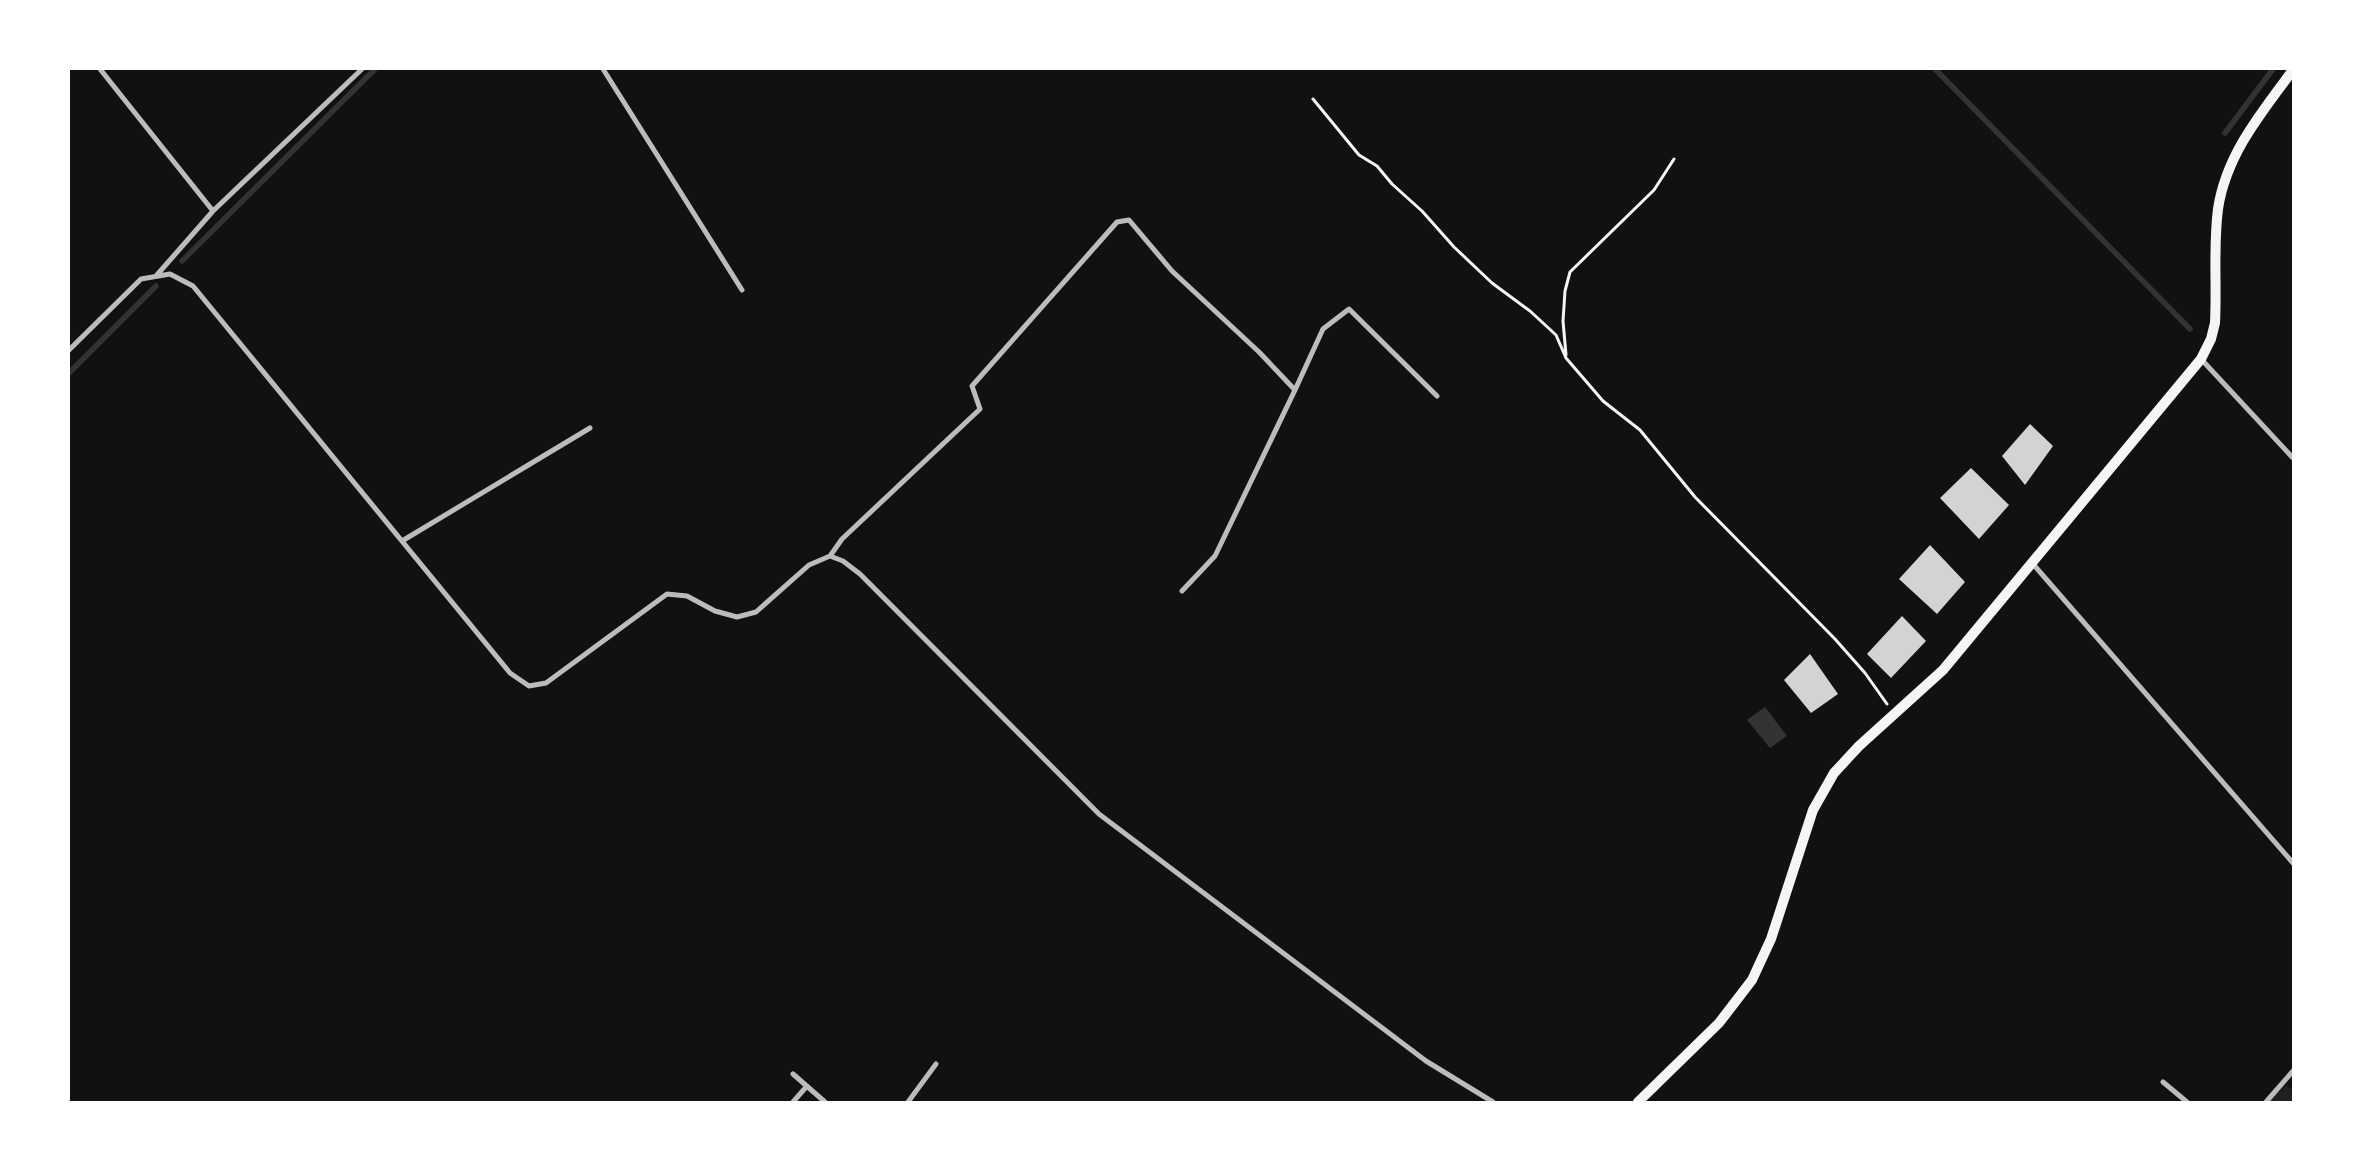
<svg xmlns="http://www.w3.org/2000/svg" width="2362" height="1171" font-family="Barlow,sans-serif">
<style>
.green{fill:#202020}
.water{fill:#333}
.lines{fill:none;stroke-linecap:round;stroke-linejoin:round}
.stream{stroke:#333;stroke-width:5.5}
.building{fill:#d3d3d3}
.path{stroke:#f5f5f5;stroke-width:3}
.minor{stroke:#bcbcbc;stroke-width:5}
.secondary{stroke:#f5f5f5;stroke-width:10}
</style>
<rect width="100%" height="100%" fill="#111"/>
<path class="green" d="M2286,1085L2293,1090V1102H2269Z"/>
<path class="water" d="M1765,707L1787,736L1770,748L1747,720Z"/>
<g class="lines">
<path class="stream" d="M1935,69L2190,329
M2225,133L2273,69
M182,261L375,69
M69,373L156,286"/>
</g>
<path class="building" d="M2030,424L2053,446L2025,485L2002,456Z
M1971,468L2009,505L1979,539L1940,498Z
M1930,545L1965,582L1937,614L1899,579Z
M1902,616L1926,641L1891,678L1867,654Z
M1810,654L1838,694L1811,713L1784,680Z"/>
<g class="lines">
<path class="path" d="M1313,99L1359,155L1377,166L1392,184L1422,211L1454,247L1492,283L1530,311L1556,335L1566,358L1603,401L1640,430L1695,497L1835,639L1865,673L1887,704
M1566,355L1563,321L1565,291L1570,272L1654,190L1674,159"/>
<path class="minor" d="M100,69L213,211
M603,69L742,290
M156,276L213,211L362,69
M69,350L141,279L170,274L193,286L510,673L529,686L546,683L667,594L687,596L715,611L737,617L756,612L809,565L830,556L843,561L860,574L1099,814L1426,1061L1493,1102
M2201,359L2293,458
M1295,390L1323,329L1349,309L1437,396
M402,541L590,428
M830,556L842,539L980,409L972,386L1117,222L1129,220L1172,271L1259,352L1295,390L1215,556L1182,591
M2033,564L2293,863
M793,1074L825,1102
M2163,1082L2187,1102
M793,1102L807,1086
M908,1102L936,1064
M2266,1102L2293,1071"/>
<path class="secondary" d="M1638,1102L1719,1023L1752,980L1771,939L1813,810L1834,773L1859,746L1943,670L2201,359L2211,339L2215,323C2217,285 2213,247 2218,209C2226,155 2261,113 2293,70"/>
</g>
<rect width="2362" height="1171" fill="none" stroke="#ffffff" stroke-width="140"/>
</svg>
